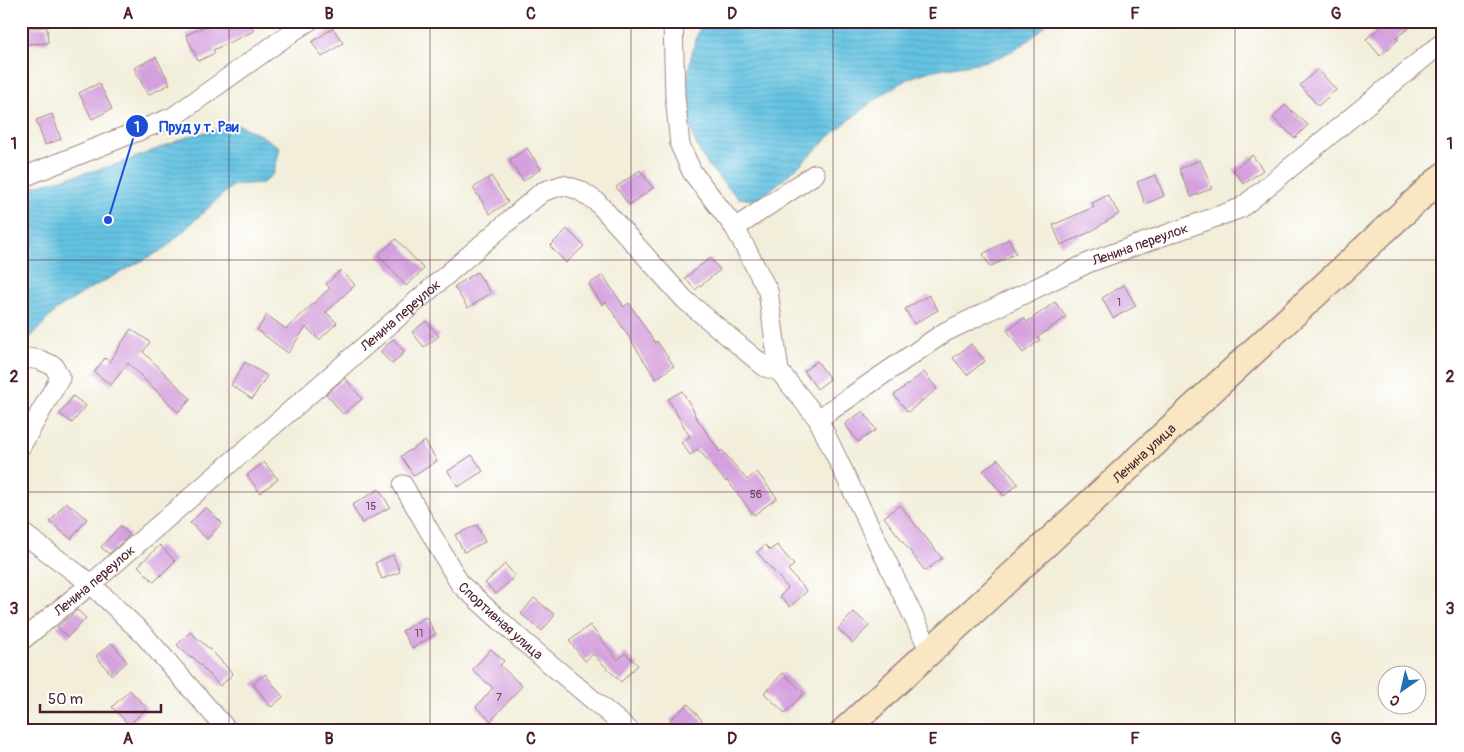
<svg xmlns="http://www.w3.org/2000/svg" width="1464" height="752" font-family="Pangolin,sans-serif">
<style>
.water{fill:url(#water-rules);stroke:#567186}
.building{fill:#d4a0dd}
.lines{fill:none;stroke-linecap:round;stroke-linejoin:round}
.street-casing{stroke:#9e8682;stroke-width:21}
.secondary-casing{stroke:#9e8682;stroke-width:29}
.street{stroke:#fff;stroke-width:19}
.secondary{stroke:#f9e7c3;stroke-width:26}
.grid{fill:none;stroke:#4a1f2b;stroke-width:1;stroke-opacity:0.55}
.labels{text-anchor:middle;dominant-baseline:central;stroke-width:4;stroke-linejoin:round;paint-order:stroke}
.number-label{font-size:11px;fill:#6c3f58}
.street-label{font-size:14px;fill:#4a1f2b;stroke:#fff}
.leader{fill:none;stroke:#1d4ed8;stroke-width:2}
.callout-dot{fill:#1d4ed8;stroke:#fff;stroke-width:2}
.mark-label{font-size:15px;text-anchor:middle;font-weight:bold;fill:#fff}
.callout-label{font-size:15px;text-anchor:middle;font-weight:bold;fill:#1d4ed8;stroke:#fff;stroke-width:4;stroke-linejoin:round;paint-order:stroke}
.neatline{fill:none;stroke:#4a1f2b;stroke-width:2}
.grid-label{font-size:16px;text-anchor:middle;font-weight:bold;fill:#4a1f2b}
</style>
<defs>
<pattern id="water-rules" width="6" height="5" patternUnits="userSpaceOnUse" patternTransform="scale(1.25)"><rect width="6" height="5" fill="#63c3e2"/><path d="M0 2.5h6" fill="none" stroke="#57a7c2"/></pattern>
</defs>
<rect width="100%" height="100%" fill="#fff"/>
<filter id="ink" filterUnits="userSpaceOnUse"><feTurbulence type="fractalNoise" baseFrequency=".02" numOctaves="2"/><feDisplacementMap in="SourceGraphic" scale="10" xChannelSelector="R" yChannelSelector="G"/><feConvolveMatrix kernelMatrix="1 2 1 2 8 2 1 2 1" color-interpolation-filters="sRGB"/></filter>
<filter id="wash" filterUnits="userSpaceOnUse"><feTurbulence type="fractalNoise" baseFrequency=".0096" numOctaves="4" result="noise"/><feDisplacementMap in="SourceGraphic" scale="20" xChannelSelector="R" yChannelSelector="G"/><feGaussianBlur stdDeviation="1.12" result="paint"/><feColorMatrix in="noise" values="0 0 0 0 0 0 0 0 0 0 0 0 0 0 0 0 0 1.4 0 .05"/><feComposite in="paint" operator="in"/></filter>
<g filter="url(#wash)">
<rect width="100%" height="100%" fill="#f2eeda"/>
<path class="water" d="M703,21H749L768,26L785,21H1049C1033,40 1007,57 982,62C958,67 930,68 908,79C882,93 850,118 828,138C805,160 783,182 756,200L738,198C723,182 706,166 697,146C680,107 686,59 703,21Z
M237,124L260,135L280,147L274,173L263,183L233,185L164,249L91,288L55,311L21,348V191L27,188L119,164L190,136Z"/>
<g id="blocks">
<path class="building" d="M216,21H249L254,31L213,50L215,53L198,61L186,35Z
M1388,21H1420L1396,37L1398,40L1380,56L1366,39Z
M47,27L48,43L25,44L24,28Z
M333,28L343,43L322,57L312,42Z
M156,57L170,84L148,95L134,68Z
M1318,69L1336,90L1318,106L1300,85Z
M99,83L112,109L92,119L79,93Z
M1285,105L1308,125L1295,138L1273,118Z
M52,114L61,139L45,145L36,120Z
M527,148L541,169L523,181L509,160Z
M1252,155L1263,170L1244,184L1233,170Z
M1200,160L1212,188L1191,197L1179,169Z
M640,170L653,188L629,205L616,187Z
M1156,175L1164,196L1145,204L1137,182Z
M491,176L508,202L490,214L473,188Z
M1108,195L1119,214L1088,233L1061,245L1053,225L1094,207L1092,203Z
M567,229L584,246L566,263L550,246Z
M396,239L424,269L406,286L378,255Z
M1009,239L1016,253L990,267L983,254Z
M710,258L720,270L695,290L685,278Z
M341,270L355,285L326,312L337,323L319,340L306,327L288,353L257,330L267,315L286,329L330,288L326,284Z
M477,272L491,293L468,308L454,287Z
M603,275L624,307L629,303L655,343L657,341L674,366L656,379L606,302L602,305L589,284Z
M1124,285L1136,306L1113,318L1102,298Z
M929,295L938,310L914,324L905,309Z
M1055,302L1066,317L1038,337L1040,340L1023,353L1007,330L1024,318L1027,322Z
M426,321L439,336L424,347L412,332Z
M131,329L150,342L143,352L191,399L178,412L128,363L111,385L94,372L105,358L109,362Z
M393,339L405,352L392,364L380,352Z
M971,344L985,361L967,375L953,358Z
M817,361L830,379L817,389L804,371Z
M245,362L267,376L252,399L231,385Z
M924,372L937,389L908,412L894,395Z
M345,378L362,399L343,414L326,394Z
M682,391L695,413L694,414L720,452L722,450L747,480L757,472L777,498L754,515L727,480L726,482L698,449L690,455L681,442L690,437L668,399Z
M73,396L86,406L72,423L60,414Z
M863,411L876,430L858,442L845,424Z
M425,441L437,461L414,476L401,456Z
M472,455L483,471L458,487L448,471Z
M998,459L1018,484L1004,496L983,471Z
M264,462L278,479L260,493L247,475Z
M379,489L390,507L362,523L352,505Z
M66,502L87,519L71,539L50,522Z
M900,505L942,558L925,571L884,517Z
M206,507L222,523L207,539L190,523Z
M477,525L485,542L464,552L455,535Z
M120,526L130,535L109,554L101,547Z
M160,545L175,561L154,582L138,566Z
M765,545L770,550L777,545L794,565L788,570L807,591L790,607L780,596L788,588L757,552Z
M393,555L400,572L382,579L375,563Z
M505,564L515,576L496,594L485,583Z
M534,598L555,615L542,631L521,614Z
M77,610L86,618L68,637L57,627Z
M854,612L869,626L853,643L838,629Z
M426,617L436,634L412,648L402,631Z
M590,625L618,660L625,653L638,665L621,682L593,654L585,661L569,641Z
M190,632L213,652L233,674L220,686L193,657L191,658L177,645Z
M112,643L127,662L112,675L96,656Z
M491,649L504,661L500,665L522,686L491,721L476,707L493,688L472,670Z
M783,673L804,693L785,713L764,693Z
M265,674L283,697L271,707L253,684Z
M130,690L147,708L129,725L112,707Z
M688,704L706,725L699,731H679L670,720Z"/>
</g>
</g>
<g filter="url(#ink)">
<use href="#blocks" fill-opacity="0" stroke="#9e8682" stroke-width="1"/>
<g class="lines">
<defs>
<g id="street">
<path d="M673,21L675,96L680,145L692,172L735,228L768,291L779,371L818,419L930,651"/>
<path d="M21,178L173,117L295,30L309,21"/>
<path d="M735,228L815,174"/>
<path d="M21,357L40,360L54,366L60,378L21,446"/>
<path id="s1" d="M818,419L945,332L1090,262L1241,208L1443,42"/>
<path id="s2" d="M403,485L460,584L524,642L630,731"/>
<path d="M21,532L91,584L144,635L228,731"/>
<path id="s3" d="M21,641L91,584L542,192L563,185L579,190L597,202L685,300L765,367L779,371"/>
</g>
<g id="secondary">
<path id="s4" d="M844,731L1443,176"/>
</g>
</defs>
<use href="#street" class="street-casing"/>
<use href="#secondary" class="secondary-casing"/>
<use href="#street" class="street"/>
<use href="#secondary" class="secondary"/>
</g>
</g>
<path class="grid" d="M229,21V731M430,21V731M631,21V731M833,21V731M1034,21V731M1235,21V731M21,260H1443M21,492H1443"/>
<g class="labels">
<g class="number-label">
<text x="1119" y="302">1</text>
<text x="756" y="494">56</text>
<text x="371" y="506">15</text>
<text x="419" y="633">11</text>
<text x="499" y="697">7</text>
</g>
<g class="street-label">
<text stroke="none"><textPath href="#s1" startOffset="368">Ленина переулок</textPath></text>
<text stroke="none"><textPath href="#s3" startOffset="500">Ленина переулок</textPath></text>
<text stroke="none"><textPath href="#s4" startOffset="409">Ленина улица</textPath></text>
<text stroke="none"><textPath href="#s3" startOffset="95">Ленина переулок</textPath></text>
<text stroke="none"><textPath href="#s2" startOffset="169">Спортивная улица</textPath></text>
</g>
</g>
<path class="leader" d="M108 220L137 126"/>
<g class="callout-dot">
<circle cx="108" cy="220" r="5"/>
<circle cx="137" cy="126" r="12"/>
</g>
<g class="mark-label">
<text x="137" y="132">1</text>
</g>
<g class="callout-label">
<text x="199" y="132">Пруд у т. Раи</text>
</g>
<rect width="1464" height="752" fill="none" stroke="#fff" stroke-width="55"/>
<g transform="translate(1402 690) rotate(214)"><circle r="24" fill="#ffffff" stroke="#b7a5aa"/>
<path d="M0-4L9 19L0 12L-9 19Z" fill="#1f6fb2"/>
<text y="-8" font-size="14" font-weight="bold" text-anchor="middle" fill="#4a1f2b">С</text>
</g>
<path d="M40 704v8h121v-8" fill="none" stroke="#4a1f2b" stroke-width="2.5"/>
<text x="48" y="704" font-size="15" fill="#4a1f2b" stroke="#ffffff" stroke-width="4" paint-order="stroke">50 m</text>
<rect x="28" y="28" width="1408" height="696" class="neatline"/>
<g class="grid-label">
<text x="128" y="19">A</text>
<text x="329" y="19">B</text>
<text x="531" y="19">C</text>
<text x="732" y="19">D</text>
<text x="933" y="19">E</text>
<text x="1135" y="19">F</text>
<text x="1336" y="19">G</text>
<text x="14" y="149">1</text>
<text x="1450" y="149">1</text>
<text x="14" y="382">2</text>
<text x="1450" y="382">2</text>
<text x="14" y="614">3</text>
<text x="1450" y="614">3</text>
<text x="128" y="744">A</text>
<text x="329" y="744">B</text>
<text x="531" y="744">C</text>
<text x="732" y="744">D</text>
<text x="933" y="744">E</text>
<text x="1135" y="744">F</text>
<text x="1336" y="744">G</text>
</g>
</svg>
